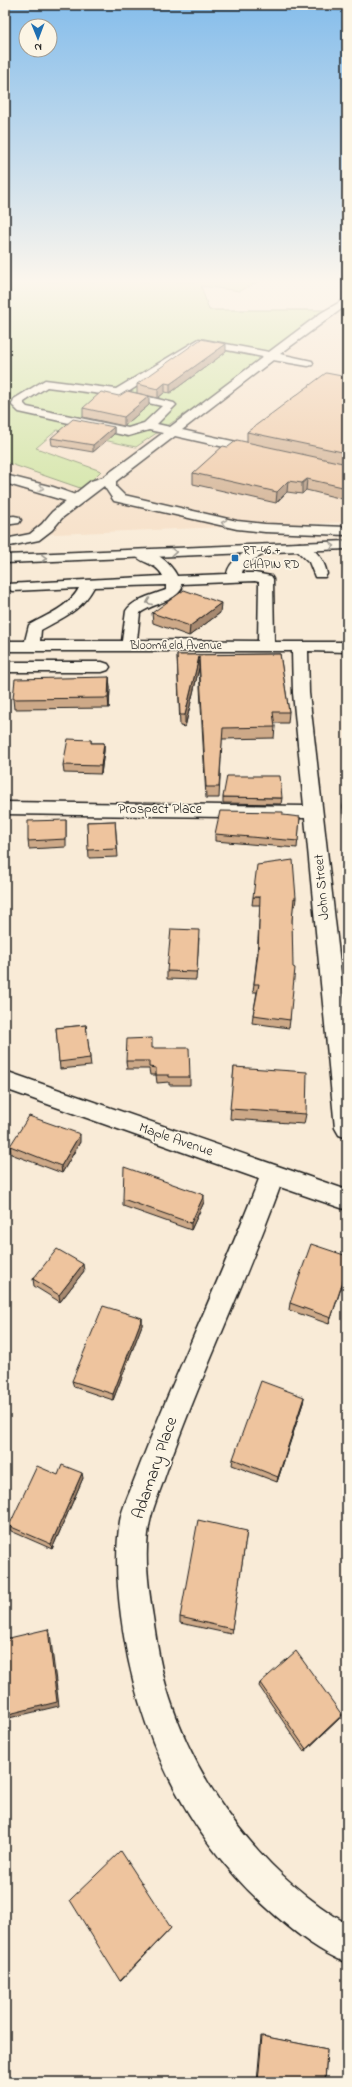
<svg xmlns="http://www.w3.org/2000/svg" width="352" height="2087" font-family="'Indie Flower',sans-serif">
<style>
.built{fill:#f6dfc6}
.green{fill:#c9e197;stroke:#727e5a}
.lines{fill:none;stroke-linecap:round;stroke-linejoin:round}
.minor-casing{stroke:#1c1c1c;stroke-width:3}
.highway-casing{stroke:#1c1c1c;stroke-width:3}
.minor{fill:#fcf5e5;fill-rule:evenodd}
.highway{fill:#fcf5e5;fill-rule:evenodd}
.wall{fill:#cda988;stroke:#1c1c1c}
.shaded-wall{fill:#a7896f;stroke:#1c1c1c}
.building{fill:#eec49e;stroke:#1c1c1c}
.oneway{stroke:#97938b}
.poi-dot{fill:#1f6fb2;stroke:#fcf5e5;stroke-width:1.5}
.labels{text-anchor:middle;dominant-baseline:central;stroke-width:3.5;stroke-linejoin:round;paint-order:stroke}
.far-poi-label{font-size:12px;fill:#1c1c1c;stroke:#fcf5e5;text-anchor:start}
.far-street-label{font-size:12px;fill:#1c1c1c;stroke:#fcf5e5}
.street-label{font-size:14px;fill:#1c1c1c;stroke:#fcf5e5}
.near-street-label{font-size:17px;fill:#1c1c1c;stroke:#fcf5e5}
</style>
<rect width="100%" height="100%" fill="#f9ebd7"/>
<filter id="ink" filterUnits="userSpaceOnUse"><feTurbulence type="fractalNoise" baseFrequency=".025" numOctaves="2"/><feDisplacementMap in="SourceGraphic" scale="8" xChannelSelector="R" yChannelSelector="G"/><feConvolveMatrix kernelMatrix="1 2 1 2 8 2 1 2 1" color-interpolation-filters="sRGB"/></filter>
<g filter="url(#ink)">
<path class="built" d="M347,302V522L5,536V462L83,489L101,471L35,448L57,430L136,447Z"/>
<path class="green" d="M5,282H257L240,291L201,286L209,310H332L273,354L136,447L57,430L36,448L101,471L83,489L5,462Z"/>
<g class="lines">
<defs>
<path id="minor" d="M347,298V305L280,354L312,361L313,363L312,365L308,366L273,360L182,430L264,448L266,451L264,454L260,455L175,436L115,482L110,483L104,479L105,476L163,433L149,430L128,436L19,412L12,405L14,399L45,380L116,389L199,339L269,352L321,313ZM201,345L263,357L170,427L157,424L176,405L174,403L128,392ZM47,387L117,396L162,406L144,423L128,428L27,407L24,404V402Z
M5,475L53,487L81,497L83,500L76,504L5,483Z
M14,516L19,517L21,520L19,523L5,525V517Z
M300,543C314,546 325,560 327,574L325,577H315L309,562L293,547L295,544Z
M262,545L267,546L269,549C262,559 244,560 242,573H255L271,576L273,579L274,642H347V652L308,651L309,693L347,1025V1138L339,1135L335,1128L305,818L5,814V802L304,806L293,693L292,651H5V641H25L29,625C47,615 69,607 79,588L12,591L5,587L7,584L163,576C156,562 141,564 134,554L136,551C152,547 170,562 177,576L227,574C229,560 249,548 262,545ZM255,581L259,582L258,641L137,640L140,613C154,603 174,602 182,588L181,584ZM166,585V590C153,595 134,599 126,611L122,641H40L41,630C64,617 81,611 94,587Z
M5,662H102L108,664L110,667L108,670L102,672H5Z
M5,1071L347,1190V1210L280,1187C255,1256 225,1324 197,1392C185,1422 173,1451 163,1482C159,1493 154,1505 151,1517C143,1549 148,1586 153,1617C157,1645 161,1672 170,1699C199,1790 265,1875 347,1924V1963C320,1952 298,1935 276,1916C186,1839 136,1732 121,1616C117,1585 115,1552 120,1521C122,1508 129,1495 133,1483C145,1452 157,1421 170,1391C200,1321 231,1251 259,1179L5,1089Z"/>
<path id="highway" d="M110,475L116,479V487L124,495L237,521L265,524L347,527V535L265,532L237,529L114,501L104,486L62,518L52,530L39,540L5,547V539L30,534L42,524L52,512L91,481Z
M347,541V549L5,563V555Z"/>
</defs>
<use href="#minor" class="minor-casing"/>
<use href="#highway" class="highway-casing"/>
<use href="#minor" class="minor"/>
<use href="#highway" class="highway"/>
</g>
<path class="wall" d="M226,352L170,393L165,392L158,398L137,393V384Z
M347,377V500L306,490L302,494L287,492L276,503L193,484V473L247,442V432Z
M149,405L124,426L83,417V408Z
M114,427V434L93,452L52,445L51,438Z
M152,613H220L189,636L153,623Z
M280,654L289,712L288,723H274L275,727L274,738L222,739L219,798H206L199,668L185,727L180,726L177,655Z
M109,677L110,688L109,708L14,709L13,699Z
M91,740V743H104V751L101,774L64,773L63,765Z
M223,797L282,798L281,804L223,803Z
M344,799H347V829H346L343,807Z
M300,817L297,848L215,841V834Z
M66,820V847L29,849L28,841Z
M115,821L118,857L89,858L87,822Z
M253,897L296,898L295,906L293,905L292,920L290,1020L289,1028L252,1023L253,1015L257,992H253L257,956L260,905H252Z
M199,938L196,980L167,979V971Z
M86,1025L91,1066L60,1069L56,1028Z
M152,1048L190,1077V1085H169V1082L157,1083L156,1075H150L149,1069H127L126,1061Z
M234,1067L306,1114L304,1124L230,1119Z
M80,1142L62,1173L11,1154L10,1146Z
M123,1199L204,1202L191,1230L123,1206Z
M347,1256L329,1324L289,1310L290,1303Z
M84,1271L60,1302L34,1286L33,1279Z
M142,1318V1325L113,1400L74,1387L72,1381Z
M304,1397L303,1403L277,1482L232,1465L233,1459Z
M58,1475L83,1478L52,1549L11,1531L9,1526Z
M247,1531L231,1634L180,1623V1617Z
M260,1683L340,1718L304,1752L259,1686Z
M261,2036L327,2049L325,2082H257Z"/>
<path class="shaded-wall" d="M226,344V352L170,393V384Z
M165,383V392L158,398V389Z
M149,396V405L124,426V417Z
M114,427V434L93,452V445Z
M307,479L306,490L302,494V483Z
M288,481L287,492L276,503L277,492Z
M221,603L220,613L189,636L190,626Z
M199,657V668L185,727V715Z
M109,677L110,688L109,708L108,698Z
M104,743V751L101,774V766Z
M80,1134V1142L62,1173L61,1166Z
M204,1195V1202L191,1230V1223Z
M83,1264L84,1271L60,1302L59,1295Z
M347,1269V1271L329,1324L331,1318Z
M142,1318V1325L113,1400V1394Z
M304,1397L303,1403L277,1482L278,1477Z
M82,1473L83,1478L52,1549L51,1544Z
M48,1629L50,1633L59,1706L5,1719V1715Z
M342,1715L340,1718L304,1752L306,1749Z
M171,1928L121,1981H120Z"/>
<path class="building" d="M201,339L226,344L170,384L165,383L158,389L137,384Z
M326,373L347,377V453L247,432Z
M127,391L149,396L124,417L83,408L101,392L119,396Z
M73,419L114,427L93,445L51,438Z
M237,440L347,464V488L307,479L302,483L288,481L277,492L193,473L223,446L228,447Z
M184,590L221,603L190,626L152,613Z
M280,654L289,712H273L275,727L223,728L219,787H206L199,657L185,715H180L177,655Z
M109,677L108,698L13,699L15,679Z
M68,739L91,740V743H104L101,766L63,765Z
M227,776H280L282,798L223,797Z
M344,799H347V817Z
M220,811L283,812V815L300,817L298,841L215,834Z
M66,820V839L28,841V821Z
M115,821L117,849L88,850L87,822Z
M293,860L296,898H294L292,920L293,967L295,968L290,1020L253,1015L259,984H254L258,953L260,897H253L257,865Z
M171,929L199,930L197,972L167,971Z
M86,1025L90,1058L59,1062L56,1028Z
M152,1038V1048H189L190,1077H169V1075H156V1068L149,1067V1061H126L127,1039Z
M234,1067L307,1072L306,1114L230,1109Z
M29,1116L80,1134L61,1166L10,1146Z
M124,1167L204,1195L191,1223L123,1199Z
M311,1244L347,1256V1269L331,1318L290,1303Z
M57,1249L83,1264L59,1295L33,1279Z
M103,1306L142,1318L113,1394L72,1381Z
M261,1381L304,1397L278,1477L233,1459Z
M62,1465L82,1473L51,1544L9,1526L37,1466L58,1475Z
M198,1520L247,1531L232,1629L180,1617Z
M48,1629L57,1702L5,1715V1639Z
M296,1651L342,1715L306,1749L260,1683Z
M121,1851L171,1928L120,1981L70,1900Z
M262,2036L327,2049L325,2082H258Z"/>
<defs><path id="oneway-chevron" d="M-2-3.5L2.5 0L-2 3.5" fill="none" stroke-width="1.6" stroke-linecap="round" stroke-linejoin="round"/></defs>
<g class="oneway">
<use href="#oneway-chevron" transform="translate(41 488) rotate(14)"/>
<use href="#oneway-chevron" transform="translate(224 523) rotate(-170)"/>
<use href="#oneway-chevron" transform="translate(332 546) rotate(-2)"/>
<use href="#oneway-chevron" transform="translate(174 552) rotate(-2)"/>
<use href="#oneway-chevron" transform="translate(44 558) rotate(-2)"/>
<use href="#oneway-chevron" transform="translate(149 602) rotate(158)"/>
</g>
</g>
<linearGradient id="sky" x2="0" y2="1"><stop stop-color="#85bdeb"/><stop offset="0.49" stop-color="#fcf6ed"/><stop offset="1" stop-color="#fcf6ed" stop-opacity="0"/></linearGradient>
<rect width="352" height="574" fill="url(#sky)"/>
<rect class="poi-dot" x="231" y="554" width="8" height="8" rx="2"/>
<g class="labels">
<g class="far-poi-label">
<text x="243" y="551">RT-46 +<tspan x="243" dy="14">CHAPIN RD</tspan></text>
</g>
<g class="far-street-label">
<text x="176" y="646">Bloomfield Avenue</text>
</g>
<g class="street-label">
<text x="160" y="809">Prospect Place</text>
<text transform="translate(322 887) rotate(-95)">John Street</text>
<text transform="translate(176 1140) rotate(19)">Maple Avenue</text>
</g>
<g class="near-street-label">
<text transform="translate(155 1468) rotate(-71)">Adamary Place</text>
</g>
</g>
<rect width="352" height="2087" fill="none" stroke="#fcf5e5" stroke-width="20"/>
<rect x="10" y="10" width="332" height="2067" fill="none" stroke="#1c1c1c" stroke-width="1.5" filter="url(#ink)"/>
<g transform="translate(38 38) rotate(179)"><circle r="19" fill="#fcf5e5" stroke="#a29e95"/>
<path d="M0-3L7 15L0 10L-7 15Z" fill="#1f6fb2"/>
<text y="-6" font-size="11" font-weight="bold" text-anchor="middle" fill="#1c1c1c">N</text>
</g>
</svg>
